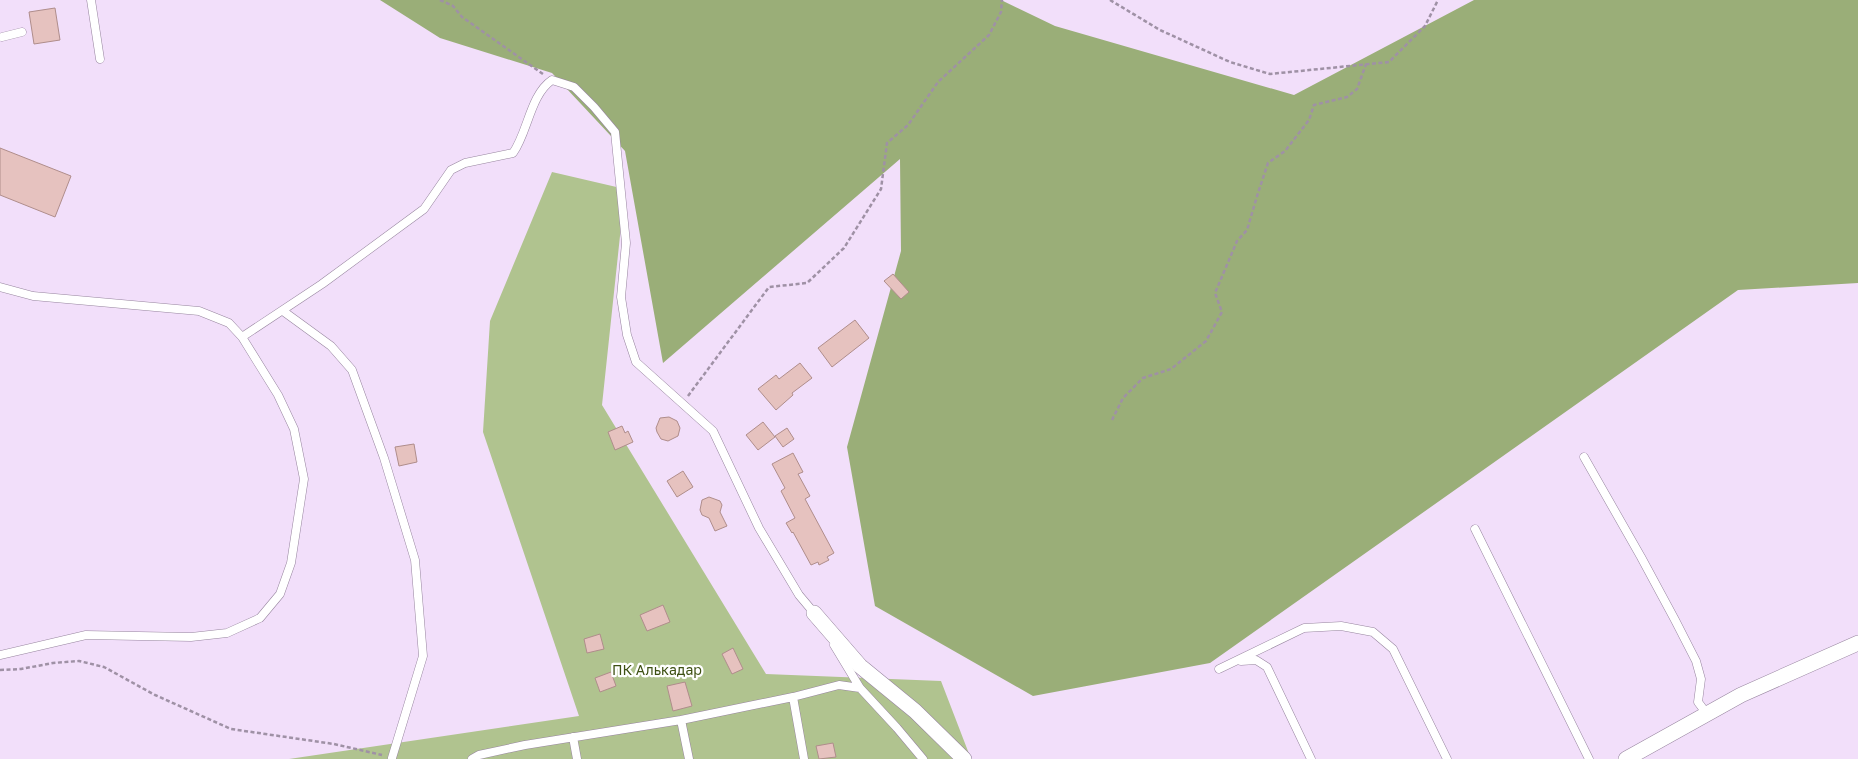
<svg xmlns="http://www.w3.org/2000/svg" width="1858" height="759" font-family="'Golos Text',sans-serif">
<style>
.green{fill:#b0c38f}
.forest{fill:#9aae78}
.building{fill:#e6c2bf;stroke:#af8d8b}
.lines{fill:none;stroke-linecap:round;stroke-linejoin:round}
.service-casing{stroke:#97859f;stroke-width:9}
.minor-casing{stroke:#97859f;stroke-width:16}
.path{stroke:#9f91a5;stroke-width:2.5;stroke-dasharray:4 2.5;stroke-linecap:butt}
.service{stroke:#fff;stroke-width:8}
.minor{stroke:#fff;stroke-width:15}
.labels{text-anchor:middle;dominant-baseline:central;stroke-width:4.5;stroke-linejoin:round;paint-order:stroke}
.park-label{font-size:14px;fill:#3e5013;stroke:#fff}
</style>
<rect width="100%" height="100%" fill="#f2dffa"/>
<path class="green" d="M552,172L625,189L602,405L766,674L941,681L971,759H289L579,716L483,432L490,321Z"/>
<path class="forest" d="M380,0H1001L1055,26L1294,95L1474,0H1858V283L1738,290L1210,663L1033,696L875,606L847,447L901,251L900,159L663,363L625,151L552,73L440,38Z"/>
<path class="building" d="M55,8L60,40L34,44L29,12Z
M0,148L71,176L55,217L0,195Z
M893,274L909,292L901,299L884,281Z
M855,320L869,338L832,367L818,348Z
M800,363L812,378L792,393L793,395L776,410L758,389L776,375L779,379Z
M669,417L677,421L680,428L678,436L668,441L661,439L657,432L656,428L660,418Z
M763,422L775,437L758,450L746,435Z
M622,426L625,433L628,431L633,442L615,450L608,432Z
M787,428L794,439L783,447L775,436Z
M414,444L417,462L399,466L395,447Z
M793,453L803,472L798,474L810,496L805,499L834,553L827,557L829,560L819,565L818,562L811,565L793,532L792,533L786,523L795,518L781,491L785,488L772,464Z
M683,471L693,487L677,497L667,481Z
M709,497L720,501L722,505L720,512L727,526L715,531L709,518L702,515L700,510L702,500Z
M663,605L670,622L647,631L640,615Z
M600,634L604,649L587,653L584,639Z
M733,648L743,669L732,674L722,654Z
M611,672L616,686L600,692L595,678Z
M685,682L692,706L673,711L667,686Z
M833,743L836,757L819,759L816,746Z"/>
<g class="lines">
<defs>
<path id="service" d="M91,0L100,59
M2,37L22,32
M0,287L33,296L199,311L229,323L242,337L278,395L294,429L304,479L291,563L280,594L260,618L227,633L191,637L86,635L0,655
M283,311L331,346L352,370L384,458L415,560L423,656L392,758
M242,337L322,284L424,209L451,170L465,163L513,153C528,132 530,95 552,80L574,87L594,107L615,132L626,243L621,297L627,335L636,362L713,431L759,528L799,595L815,614
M1584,457L1641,557L1675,620L1696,661L1701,679L1698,702L1707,714
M1475,529L1589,759
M834,645L860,688
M1241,661L1256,660L1267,667L1311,759
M1219,669L1304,628L1341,626L1373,632L1393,649L1447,759
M793,697L804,759
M681,720L689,759
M573,737L577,759
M472,759L479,755L525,745L681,720L793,697L839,685L860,688L897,728L923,759"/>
<path id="minor" d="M814,613L860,666L915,711L964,759
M1626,759L1741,695L1858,643"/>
</defs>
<use href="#service" class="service-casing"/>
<use href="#minor" class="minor-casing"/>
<path class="path" d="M440,0L453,6L462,17L543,74
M1110,0L1160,30L1230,62L1270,74L1389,62L1425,26L1438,0
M688,396L769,287L807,283L844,248L881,189L887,143L908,125L938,82L989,35L1001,12L1002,0
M1112,420L1123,398L1143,378L1171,369L1206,341L1222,312L1215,293L1237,241L1247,230L1258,193L1268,163L1285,151L1309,120L1314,105L1347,97L1357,89L1366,64
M0,670L21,669L53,663L79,661L104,667L155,695L231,729L334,744L382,755"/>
<use href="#service" class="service"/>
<use href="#minor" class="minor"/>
</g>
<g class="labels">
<g class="park-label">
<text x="657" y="669">ПК Алькадар</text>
</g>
</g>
</svg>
